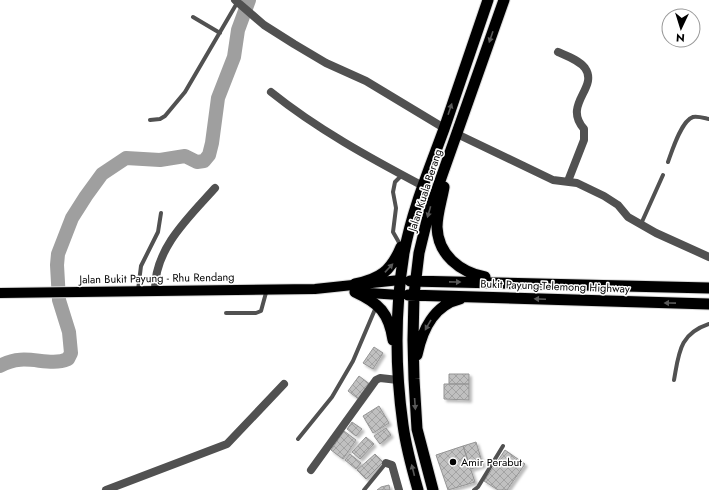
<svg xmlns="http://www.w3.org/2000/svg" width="709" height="490" font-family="Jost,sans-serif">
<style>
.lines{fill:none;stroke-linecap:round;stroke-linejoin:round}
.river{stroke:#9f9f9f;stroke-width:14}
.building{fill:url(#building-cross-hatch);stroke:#959595;filter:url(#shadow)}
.primary-casing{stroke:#dbdbdb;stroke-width:12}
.trunk-casing{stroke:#dbdbdb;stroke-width:13}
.service{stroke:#515151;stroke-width:4}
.minor{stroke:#515151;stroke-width:8}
.primary{stroke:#000;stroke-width:10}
.trunk{stroke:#000;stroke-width:11}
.oneway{fill:#595959}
.poi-dot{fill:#000;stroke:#fff;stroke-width:1.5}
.labels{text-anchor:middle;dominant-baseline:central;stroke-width:3;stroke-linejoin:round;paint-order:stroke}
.street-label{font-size:11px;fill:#000;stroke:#fff}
.poi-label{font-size:11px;fill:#000;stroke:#fff;text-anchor:start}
</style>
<defs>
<pattern id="building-cross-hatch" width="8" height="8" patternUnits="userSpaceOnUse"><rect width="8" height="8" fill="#c0c0c0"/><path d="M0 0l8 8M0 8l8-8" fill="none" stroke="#a3a3a3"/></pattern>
<filter id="shadow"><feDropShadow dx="2.5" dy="2.5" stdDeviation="1" flood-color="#0004"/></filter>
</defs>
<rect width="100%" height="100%" fill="#fff"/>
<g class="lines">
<path class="river" d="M0,366C26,351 46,368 68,359L71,353L69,332L59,300L57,265L58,254L72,218L86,196L102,174L126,158L160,160L185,156L197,162L204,161L209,155L212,143L218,98L234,57L238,30L249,0"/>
</g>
<path class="building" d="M374,347L383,353L373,369L363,363Z
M449,374H469V384H449Z
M359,376L371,385L360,400L348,391Z
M444,384H469V400L444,399Z
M379,406L389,423L373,433L363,416Z
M352,422L362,429L356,436L347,429Z
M386,428L391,435L380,444L374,436Z
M344,431L356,440L343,459L331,450Z
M366,437L374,444L360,459L352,452Z
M476,442L483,465L471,469L463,446Z
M463,446L475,482L448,490L436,455Z
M505,450L525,464L507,490H498L484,481Z
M350,454L361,463L356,469L345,460Z
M375,454L383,462L366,479L357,470Z
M389,485L390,490H377L381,487Z"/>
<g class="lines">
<defs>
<path id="primary" d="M355,292L399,295
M0,293L315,289L400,280"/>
<path id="trunk" d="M444,187C442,199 437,214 437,227C438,255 460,272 485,277
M410,281L709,288
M355,284C380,279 391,271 401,247
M355,292C379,303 389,313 393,340
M408,295L709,304
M417,355C422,331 434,305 460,299
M418,490C412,469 406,447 403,425C395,368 395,309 404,253C412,210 429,170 444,129C459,86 473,43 488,0
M433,490L417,429L414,379L413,340L414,295L419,253L429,212L504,0"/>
</defs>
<use href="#primary" class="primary-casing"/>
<use href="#trunk" class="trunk-casing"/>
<path class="service" d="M193,17L220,33
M150,120L160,119L165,116L185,92L237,3
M668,162C672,151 681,121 693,117C698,116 704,118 709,119
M641,224L663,175
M401,246L393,232L396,208L393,192L395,182L402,175
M138,290L141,266L158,232L161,213
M226,313H256L261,311L267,289
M674,380C679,353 679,334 709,324
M298,439L332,397L353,361L376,307
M364,490L386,463
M474,490L478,487L503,446"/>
<path class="minor" d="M235,0L264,25L294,44L326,63L366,81L444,128
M558,52C567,56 579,60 585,68C599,88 562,104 584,129V140L568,181
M271,92C317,129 370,158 423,186
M457,134L553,180L577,183L604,196L618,205L628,217L656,233L709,257
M155,289C155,248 189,217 215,188
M386,463L392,465L399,490
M311,470L376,380L380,378L398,380
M106,490L227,444L284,384"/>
<use href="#primary" class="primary"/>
<use href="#trunk" class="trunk"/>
</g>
<defs><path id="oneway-solid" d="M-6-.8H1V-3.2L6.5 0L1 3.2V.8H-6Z"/></defs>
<g class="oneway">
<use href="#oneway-solid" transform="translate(491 37) rotate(109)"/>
<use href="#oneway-solid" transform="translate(450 109) rotate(-71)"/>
<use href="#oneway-solid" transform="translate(429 212) rotate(106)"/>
<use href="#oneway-solid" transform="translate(389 268) rotate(-47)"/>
<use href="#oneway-solid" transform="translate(455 282) rotate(1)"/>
<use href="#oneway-solid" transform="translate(540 299) rotate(-178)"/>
<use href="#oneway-solid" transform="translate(670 303) rotate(-179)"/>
<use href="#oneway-solid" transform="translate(428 325) rotate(120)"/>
<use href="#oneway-solid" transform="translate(415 404) rotate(86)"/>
<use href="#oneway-solid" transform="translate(413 470) rotate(-104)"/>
</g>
<circle class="poi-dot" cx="453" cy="462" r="4"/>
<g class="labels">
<g class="street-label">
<text transform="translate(425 190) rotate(-72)">Jalan Kuala Berang</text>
<text transform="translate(157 278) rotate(-1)">Jalan Bukit Payung - Rhu Rendang</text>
<text transform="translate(555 286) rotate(2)">Bukit Payung-Telemong Highway</text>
</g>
<g class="poi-label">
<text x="461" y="462">Amir Perabut</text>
</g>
</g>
<g transform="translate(681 28) rotate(184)"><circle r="19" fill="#ffffff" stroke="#999999"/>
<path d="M0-3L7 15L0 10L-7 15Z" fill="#000000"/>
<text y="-6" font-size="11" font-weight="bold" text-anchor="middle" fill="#000000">N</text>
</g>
</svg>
